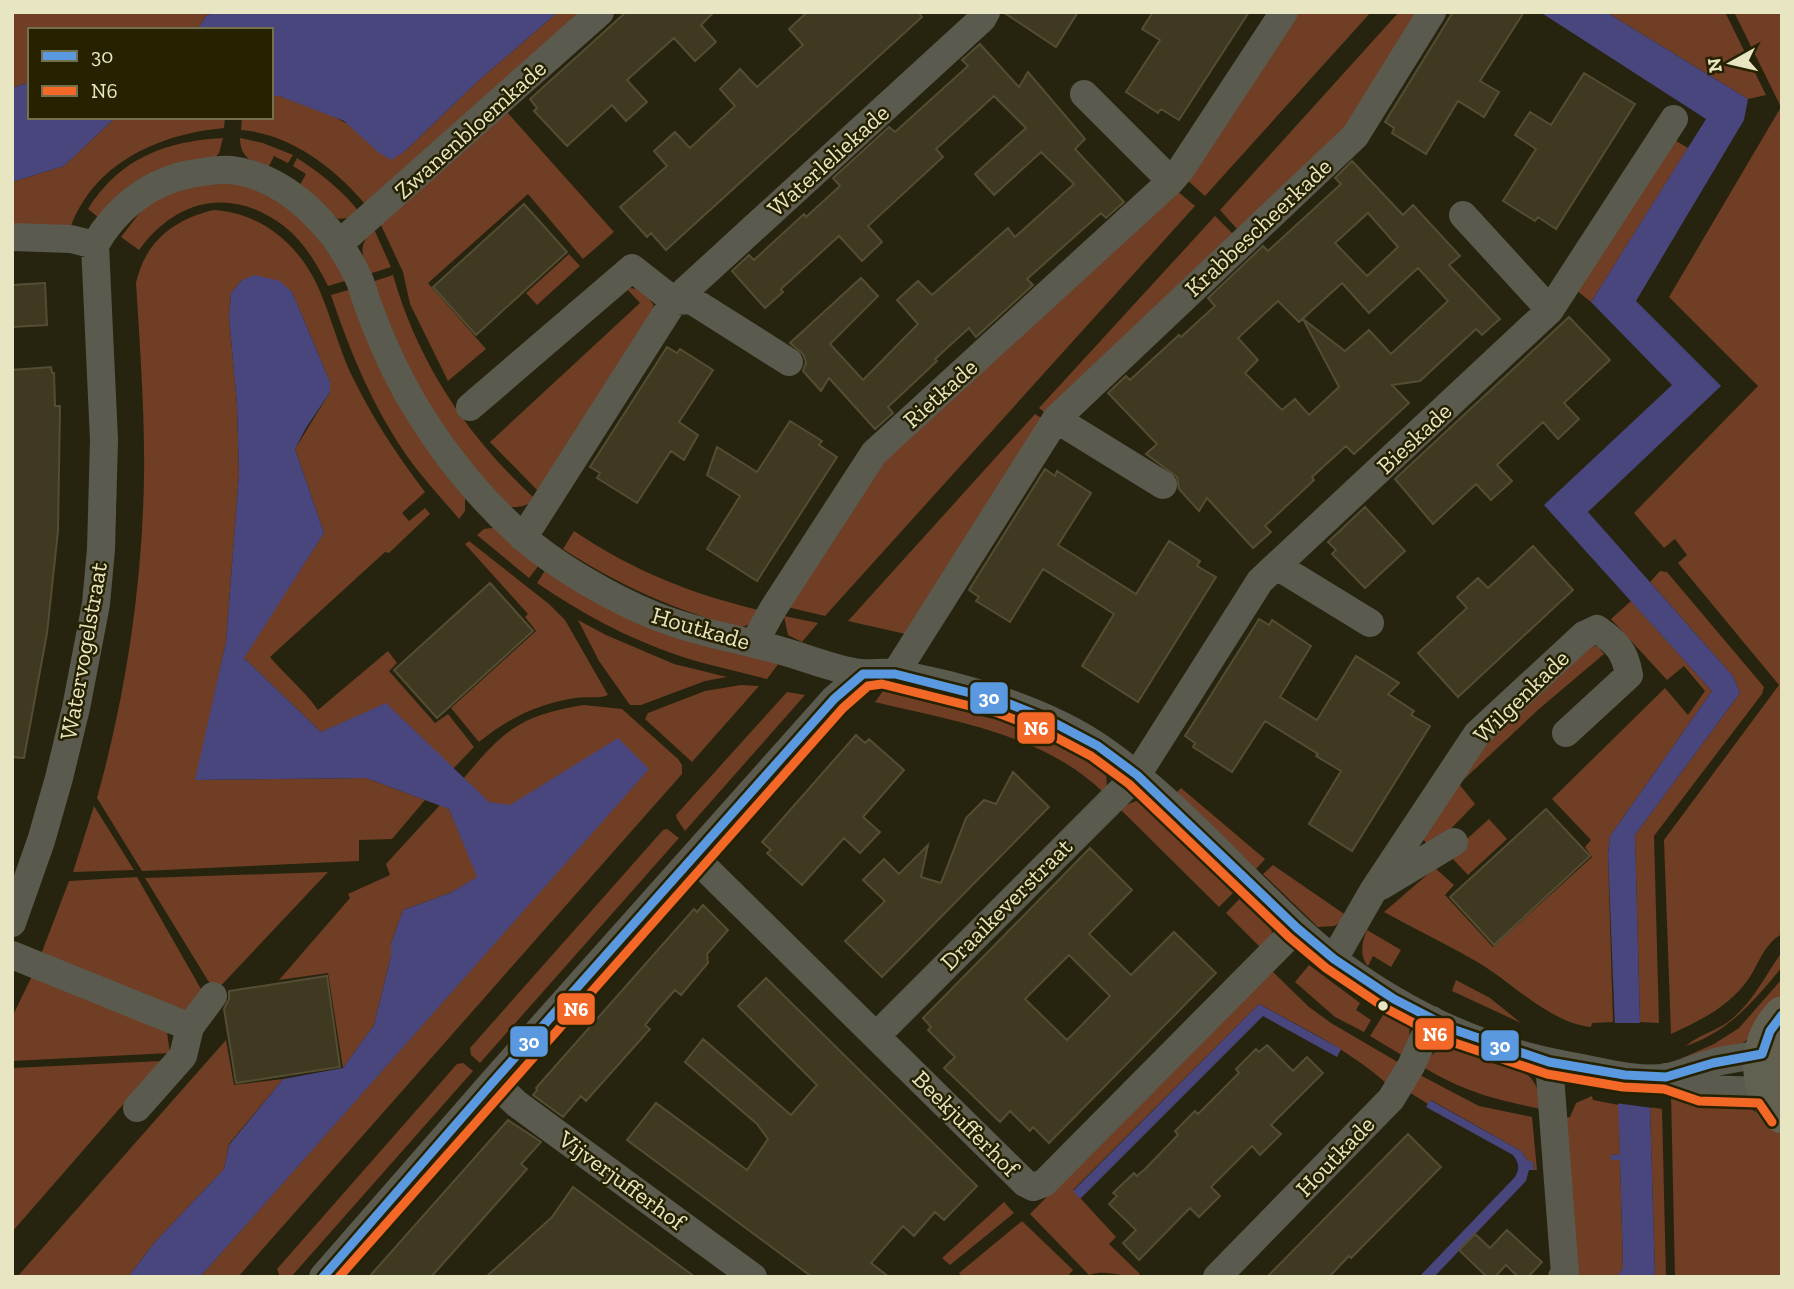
<svg xmlns="http://www.w3.org/2000/svg" width="1794" height="1289" font-family="'Zilla Slab',serif">
<style>
.green{fill:#6f3e24}
.water{fill:#49457d}
.pier{fill:#26240e}
.building{fill:#3f3921;stroke:#544d33;stroke-width:2;fill-rule:evenodd}
.lines{fill:none;stroke-linecap:round;stroke-linejoin:round}
.minor{stroke:#5b5a4e;stroke-width:28}
.major{stroke:#626151;stroke-width:37}
.bus-1-casing{stroke:#262200;stroke-width:14}
.bus-2-casing{stroke:#262200;stroke-width:14}
.bus-1{stroke:#5a98e0;stroke-width:9}
.bus-2{stroke:#f36827;stroke-width:9}
.bus-dot{fill:#e8e6c2;stroke:#262200;stroke-width:2.5}
.labels{text-anchor:middle;dominant-baseline:central;stroke-width:5;stroke-linejoin:round;paint-order:stroke}
.street-label{font-size:24px;fill:#e8e6c2;stroke:#262200}
.line-badge{stroke:#262200;stroke-width:2.5}
.badge-label{font-size:19px;text-anchor:middle;font-weight:bold;fill:#fff}
</style>
<rect width="100%" height="100%" fill="#26240e"/>
<path class="green" d="M12,12H215L206,16L197,30H30V82L12,88Z
M558,12H587L369,209C339,171 292,134 241,130L242,117H271V96H279L328,114L404,152L477,82Z
M1293,12H1371L1205,196L1186,179Z
M1399,12H1423L1350,129L1239,231L1220,210Z
M1606,12H1725L1766,95L1748,99Z
M1734,12H1782V934C1763,944 1759,965 1747,981C1727,1008 1699,1021 1671,1034L1664,840L1779,685L1678,563L1687,555L1675,539L1664,548L1634,513L1758,386L1669,297L1781,107Z
M505,110L614,232L583,259L528,194L428,283L486,349L448,381L417,318L410,304L403,272L380,223Z
M116,117H225L224,128C159,134 93,163 70,229H12V182L64,166Z
M223,138L219,153L213,160L104,222L88,209C119,159 165,141 223,138Z
M240,138L263,143L293,155L288,163L274,156L268,168C252,163 240,157 240,138Z
M1671,138L1688,148L1591,302L1576,290Z
M297,158C322,174 343,191 361,214L356,217L338,219L300,185L306,174L293,166Z
M239,181L294,206L348,280L328,286C317,264 304,242 284,226C231,186 176,199 139,250L121,237L145,206L180,187Z
M1175,189L1195,206L825,616L787,607L881,460Z
M214,210C264,213 303,248 321,294C332,320 339,348 351,374C372,417 396,454 425,492L402,513L409,521L425,508L430,514L389,553L385,552L270,657C286,676 304,690 318,710L388,651L397,663L389,671L435,723L448,714L474,747L452,770L386,704L321,732L243,657L324,533L295,449L330,392V382L292,292L242,280L231,293L229,317L237,405L239,474L226,642L196,780L366,778L425,800L392,839L359,840V861L142,871L97,798C126,694 142,587 144,479C145,414 140,348 136,283C145,242 174,219 214,210Z
M1215,216L1234,235L1048,415L1039,408Z
M374,229L391,267L369,274C362,253 357,247 374,229Z
M569,254L580,266L537,305L526,293Z
M393,275C418,363 468,437 535,499C526,507 520,507 509,507L478,474L418,390L372,282Z
M626,288L641,289L653,304L655,316L539,492L490,442L640,303Z
M352,289L465,492V511L459,519C442,498 423,479 407,456C373,407 350,352 331,295Z
M1035,414L1045,420L910,635L848,621Z
M492,528L503,530L542,561L529,578L477,535L484,529Z
M574,531C633,571 694,595 763,611L750,624L740,628C673,609 622,587 563,549Z
M469,541L549,604L565,620L608,695C599,699 586,696 575,698C537,704 509,718 479,742L451,708L536,631L525,617L528,614L465,544Z
M548,566L782,659L767,679C737,671 706,665 677,655C627,638 581,613 537,583Z
M1660,571L1667,572L1764,687L1762,694L1654,836L1659,1023L1640,1022L1635,835L1740,693L1733,676L1650,582Z
M1631,601L1712,691L1610,836L1608,854L1613,1022L1592,1023L1591,1027C1550,1023 1514,984 1479,963C1449,945 1416,930 1384,912L1435,868L1454,885L1445,895L1493,947L1592,857L1585,847L1591,840L1552,799L1665,688L1688,715L1705,691L1684,666L1667,680L1611,619Z
M784,616L818,623L802,642L788,635Z
M578,620L606,635L674,664L727,677L705,681L641,705H630L599,661Z
M1592,645L1598,647L1604,654L1539,709L1459,784L1475,804L1431,849L1419,834L1475,749Z
M741,685L759,686L692,762L645,719L648,713L705,691Z
M886,687C964,704 1042,719 1106,769L1107,789L1104,793C1044,734 953,721 875,702Z
M787,692L805,695L685,831L677,819L676,815Z
M584,705L622,709L678,759L682,765V774L238,1277H200L648,769L618,739L510,806L488,802L463,779C503,731 520,715 584,705Z
M1181,788L1265,859L1256,869L1177,792Z
M1136,801L1146,803L1237,889L1219,907L1119,808Z
M440,805L449,809L478,877L450,893L403,910L391,944V956L374,1025L343,1068L328,973L279,980L350,898L348,894L390,875L386,864Z
M94,806L134,870L73,872Z
M1489,819L1507,839L1468,875L1449,855Z
M667,829L679,838L480,1063L471,1055L470,1048L663,830Z
M1273,865L1350,918L1334,926L1318,927L1263,874Z
M328,872L215,992L145,878Z
M137,877L205,996L189,1017L40,957L69,881Z
M1243,895L1271,922L1272,936L1264,951L1226,913Z
M1367,930L1401,950L1391,967L1373,956L1368,966C1359,956 1362,941 1367,930Z
M1782,952V967C1754,1001 1728,1032 1686,1046C1695,1037 1715,1031 1728,1022C1753,1003 1764,977 1782,952Z
M1309,965L1360,1003L1356,1010L1371,1020L1364,1032L1335,1017L1295,982Z
M1271,970L1309,1007L1331,1023L1401,1064L1386,1083C1349,1050 1303,1028 1259,1004L1073,1190L1116,1237L1109,1244L1140,1274L1137,1277C1120,1277 1107,1269 1089,1275L1030,1214Z
M34,972L167,1032L170,1053L12,1061V1017Z
M1782,979V1001C1768,1017 1754,1039 1734,1048C1718,1056 1697,1056 1680,1059L1714,1044L1739,1028Z
M1456,980L1490,998L1521,1023L1452,991Z
M1385,1012L1409,1024L1410,1040L1405,1057L1370,1036Z
M226,1040L234,1085L283,1079L229,1144L224,1169L155,1242L128,1277H17Z
M1451,1046L1521,1070C1537,1080 1539,1091 1541,1109C1493,1099 1465,1092 1423,1067C1430,1054 1437,1049 1451,1046Z
M161,1061L12,1232V1068Z
M463,1063L473,1071L291,1277H280L277,1269L457,1064Z
M1418,1074L1479,1106L1532,1117L1537,1170H1534L1533,1161H1528L1521,1151L1431,1100L1428,1104L1409,1092Z
M1671,1094L1749,1107L1782,1132V1277H1675Z
M1592,1096L1593,1100L1619,1105L1620,1154L1611,1155L1612,1160H1620L1623,1268L1617,1277H1577L1563,1118L1570,1117L1576,1103Z
M1650,1107L1662,1109L1666,1277H1655Z
M1004,1202L1014,1213L950,1265L942,1258Z
M1022,1221L1073,1270L1067,1277H963L959,1273Z"/>
<path class="water" d="M215,12H558L477,82L404,152L391,160L378,152L344,121L279,96H271V30H197L206,16Z
M1540,12H1606L1748,99L1744,120L1636,301L1721,386L1588,512L1733,676L1740,693L1635,835L1640,1022L1650,1107L1655,1277H1617L1623,1268L1620,1160H1611V1155L1620,1154L1608,854L1610,836L1712,691L1544,505L1672,385L1591,302L1706,119Z
M30,82V117H116L64,166L12,182V88Z
M255,275L280,281L292,292L330,382V392L306,428L295,449L324,533L244,658L321,732L386,703L489,802L510,805L618,738L649,769L200,1277H128L155,1242L224,1169L229,1145L283,1079L343,1068L374,1025L391,956V944L403,910L450,893L477,877L449,809L366,778L195,780L226,642L239,474L237,405L229,317L231,293L242,280Z
M1259,1004L1341,1049L1337,1057L1263,1016L1080,1199L1073,1191Z
M1430,1100L1521,1151L1528,1161H1533L1534,1170H1529L1526,1181L1434,1277H1419L1515,1177C1520,1168 1519,1163 1513,1155L1426,1107Z"/>
<path class="pier" d="M1610,1023H1644L1653,1108L1615,1103Z"/>
<path class="building" d="M626,12H714L701,25L716,42L695,61L674,38L627,80L647,102L626,121L612,105L567,146L534,111L537,108L530,99Z
M807,12H918L922,17L666,250L651,233L647,237L620,207L667,166L654,151L675,132L690,148L735,106L720,89L740,69L757,87L803,45L789,29Z
M1003,12H1078L1056,47Z
M1153,12H1249L1179,120L1161,109L1158,113L1126,92L1160,40L1142,29Z
M1453,12H1524L1480,81L1499,92L1484,117L1458,101L1426,154L1392,133L1394,128L1385,122Z
M980,44L1019,87L1028,72L1085,139L1075,149L1124,202L1106,218L1101,213L1027,279L1033,285L976,337L969,328L935,359L937,361L888,407L893,413L875,429L829,378L821,391L803,371L806,362L803,354L790,343L861,278L878,296L830,344L863,380L918,324L897,300L918,281L932,295L1008,228L1015,237L1074,184L1041,152L994,195L975,174L1026,128L994,96L936,149L943,157L868,226L882,242L862,261L839,236L781,289L783,292L765,308L732,271L749,255L754,260L804,214L806,217L840,186L833,178L889,127L895,132L968,66L962,60Z
M1584,73L1635,104L1556,229L1538,217L1535,221L1503,201L1536,149L1515,135L1530,112L1551,125Z
M1352,161L1403,215L1413,205L1460,256L1449,265L1500,319L1482,335L1476,329L1420,381L1392,385L1409,403L1354,454L1346,446L1312,477L1314,480L1265,526L1271,532L1253,548L1207,498L1199,511L1179,489L1177,477L1146,454L1157,444L1108,393L1126,376L1130,380L1179,335L1181,337L1215,306L1208,298L1263,246L1268,251L1341,184L1335,178ZM1368,213L1398,247L1367,276L1335,243ZM1418,268L1448,301L1391,354L1369,330L1345,351L1303,319L1339,387L1309,415L1295,399L1282,410L1245,373L1258,360L1238,338L1278,301L1299,322L1342,283L1369,313Z
M524,204L567,252L476,335L433,287Z
M45,283L47,325L12,327V285Z
M1569,317L1610,360L1564,403L1579,419L1558,439L1543,422L1497,465L1512,481L1491,500L1476,484L1433,524L1395,479Z
M667,347L677,353L680,349L713,370L679,422L698,435L684,460L671,451L637,503L597,478L600,473L590,467Z
M51,367L52,373H54L55,406H60L58,531L47,633L24,758L12,757V370Z
M790,421L822,441L819,445L837,457L757,581L707,549L740,496L707,475L717,447L757,472Z
M1045,469L1055,476L1057,471L1091,493L1058,545L1101,572L1136,594L1169,541L1200,561L1197,566L1216,577L1138,702L1082,666L1114,614L1043,569L1010,622L976,601L979,597L969,590Z
M1365,507L1405,551L1365,588L1332,554L1336,550L1328,542Z
M1533,546L1573,590L1458,697L1418,653L1467,608L1457,597L1478,578L1488,588Z
M490,583L533,631L437,718L394,670Z
M1259,619L1269,625L1272,620L1311,646L1280,697L1317,720L1356,656L1399,683L1388,694L1414,711L1411,715L1430,726L1352,851L1309,824L1341,771L1316,756L1318,754L1265,721L1232,772L1193,747L1195,743L1185,736Z
M856,735L865,743L869,739L904,770L863,817L880,832L860,853L844,838L802,885L767,853L771,850L762,842Z
M1013,772L1049,807L882,977L845,941L885,901L863,880L884,859L899,874L928,845L921,877L941,883L966,818L984,800L996,804Z
M1546,809L1590,856L1494,945L1450,897Z
M1090,848L1132,890L1089,934L1131,975L1174,932L1216,973L1049,1143L1033,1127L1030,1131L1010,1111L1000,1122L966,1089L944,1068L955,1057L928,1030L931,1027L923,1018ZM1069,955L1110,996L1067,1040L1025,999Z
M703,905L728,930L707,954L708,963L681,995L675,990L660,1007L645,1025L650,1029L586,1101L581,1096L563,1117L533,1095L537,1090L536,1088L694,909L697,912Z
M327,976L340,1067L236,1083L224,1009L229,999V991Z
M766,978L977,1186L944,1220L935,1212L914,1236L903,1226L871,1263L889,1277H812L627,1140L656,1103L747,1170L768,1139L757,1124L685,1062L703,1039L791,1115L817,1085L738,1006Z
M1267,1045L1293,1071L1307,1057L1323,1073L1271,1125L1281,1134L1260,1155L1252,1146L1211,1187L1220,1196L1199,1217L1190,1208L1139,1260L1123,1243L1136,1230L1109,1204L1117,1196L1113,1193L1134,1173L1137,1176L1145,1169L1178,1135L1175,1131L1195,1111L1198,1114L1239,1073L1236,1069L1256,1049L1259,1052Z
M508,1120L541,1142L521,1164L527,1169L431,1277H369Z
M1408,1134L1441,1167L1351,1258L1349,1256L1329,1277H1267Z
M573,1187L627,1227L695,1277H486L552,1217Z
M1507,1230L1542,1262L1528,1277H1518L1506,1265L1495,1277H1487L1459,1250L1475,1234L1490,1248Z"/>
<g class="lines">
<path class="minor" d="M1084,94L1171,181
M1463,215L1550,310
M12,237L71,239L95,245
M339,244L600,12
M470,407L632,268L674,301L691,300L789,362
M1056,419L1163,485
M523,538L674,301L982,19L986,12
M1277,566L1370,623
M754,643L773,609L874,453L1171,181L1181,169L1284,12
M895,674L1056,419L1355,136L1432,12
M694,857L1025,1183L1033,1187L1044,1183L1297,928
M1381,886L1454,842
M12,923L41,841L59,778L76,708L96,604L101,549L104,440L95,245C115,209 149,182 190,174C203,172 218,169 231,170C289,177 336,229 359,279C363,288 365,298 369,308C381,340 395,372 412,401C441,450 479,498 522,536C554,565 613,599 653,615C694,632 739,639 782,651C804,657 839,671 861,673C871,674 881,672 891,673C959,684 1046,710 1102,749C1175,800 1234,870 1299,930C1373,998 1471,1049 1571,1066C1600,1071 1633,1081 1663,1078C1679,1076 1696,1067 1712,1063C1728,1059 1745,1057 1762,1054
M12,955L190,1027
M1334,959L1373,891L1477,734L1584,635L1597,629C1617,643 1625,651 1629,675L1566,733
M877,1035L1137,775L1260,581L1550,310L1674,119
M1549,1062L1565,1274L1562,1277
M1666,1077L1701,1089L1766,1091
M493,1082L517,1104L753,1277
M137,1108L183,1056L190,1027L213,996
M323,1277L493,1082L834,699L863,674
M1217,1277L1391,1099L1411,1066L1432,1020"/>
<path class="major" d="M1782,1015C1756,1043 1754,1087 1782,1115"/>
<defs>
<path id="bus-1" d="M323,1277L493,1082L834,699L863,674H895L1002,701L1047,719L1098,746L1137,775L1297,928L1334,959L1394,999L1452,1029L1549,1062L1625,1075L1666,1077L1713,1063L1762,1054L1770,1031L1782,1015"/>
<path id="bus-2" d="M339,1277L843,708L868,686L882,684L998,713L1042,730L1091,756L1129,784L1289,937L1326,968L1387,1009L1446,1040L1547,1074L1623,1087L1664,1089L1699,1101L1759,1103L1772,1122"/>
</defs>
<use href="#bus-1" class="bus-1-casing"/>
<use href="#bus-2" class="bus-2-casing"/>
<use href="#bus-1" class="bus-1"/>
<use href="#bus-2" class="bus-2"/>
</g>
<circle class="bus-dot" cx="1383" cy="1006" r="6"/>
<g class="labels">
<g class="street-label">
<text transform="translate(470 129) rotate(-42)">Zwanenbloemkade</text>
<text transform="translate(828 160) rotate(-42)">Waterleliekade</text>
<text transform="translate(1258 227) rotate(-43)">Krabbescheerkade</text>
<text transform="translate(940 393) rotate(-42)">Rietkade</text>
<text transform="translate(1414 438) rotate(-43)">Bieskade</text>
<text transform="translate(701 628) rotate(16)">Houtkade</text>
<text transform="translate(83 651) rotate(-80)">Watervogelstraat</text>
<text transform="translate(1521 696) rotate(-44)">Wilgenkade</text>
<text transform="translate(1006 904) rotate(-45)">Draaikeverstraat</text>
<text transform="translate(966 1123) rotate(45)">Beekjufferhof</text>
<text transform="translate(1335 1156) rotate(-46)">Houtkade</text>
<text transform="translate(622 1180) rotate(36)">Vijverjufferhof</text>
</g>
</g>
<g class="line-badge">
<rect x="969" y="681" width="40" height="34" rx="7" fill="#5a98e0"/>
<rect x="1016" y="711" width="40" height="34" rx="7" fill="#f36827"/>
<rect x="556" y="992" width="40" height="34" rx="7" fill="#f36827"/>
<rect x="1414" y="1017" width="41" height="34" rx="7" fill="#f36827"/>
<rect x="509" y="1025" width="40" height="33" rx="7" fill="#5a98e0"/>
<rect x="1480" y="1029" width="40" height="33" rx="7" fill="#5a98e0"/>
</g>
<g class="badge-label">
<text x="989" y="704">30</text>
<text x="1036" y="735">N6</text>
<text x="576" y="1016">N6</text>
<text x="1435" y="1041">N6</text>
<text x="529" y="1048">30</text>
<text x="1500" y="1052">30</text>
</g>
<rect width="1794" height="1289" fill="none" stroke="#e8e6c2" stroke-width="28"/>
<rect x="28" y="28" width="245" height="91" fill="#262200" stroke="#74704e" stroke-width="2"/>
<rect x="42" y="51" width="35" height="10" fill="#5a98e0" stroke="#74704e" stroke-width="2"/>
<text x="91" y="63" font-size="21" fill="#e8e6c2">30</text>
<rect x="42" y="86" width="35" height="10" fill="#f36827" stroke="#74704e" stroke-width="2"/>
<text x="91" y="98" font-size="21" fill="#e8e6c2">N6</text>
<g transform="translate(1731 63) rotate(262)" stroke="#262200" stroke-width="5" paint-order="stroke">
<path d="M0-5L12 26L0 18L-12 26Z" fill="#e8e6c2"/>
<text y="-10" font-size="19" font-weight="bold" text-anchor="middle" fill="#e8e6c2">N</text>
</g>
</svg>
